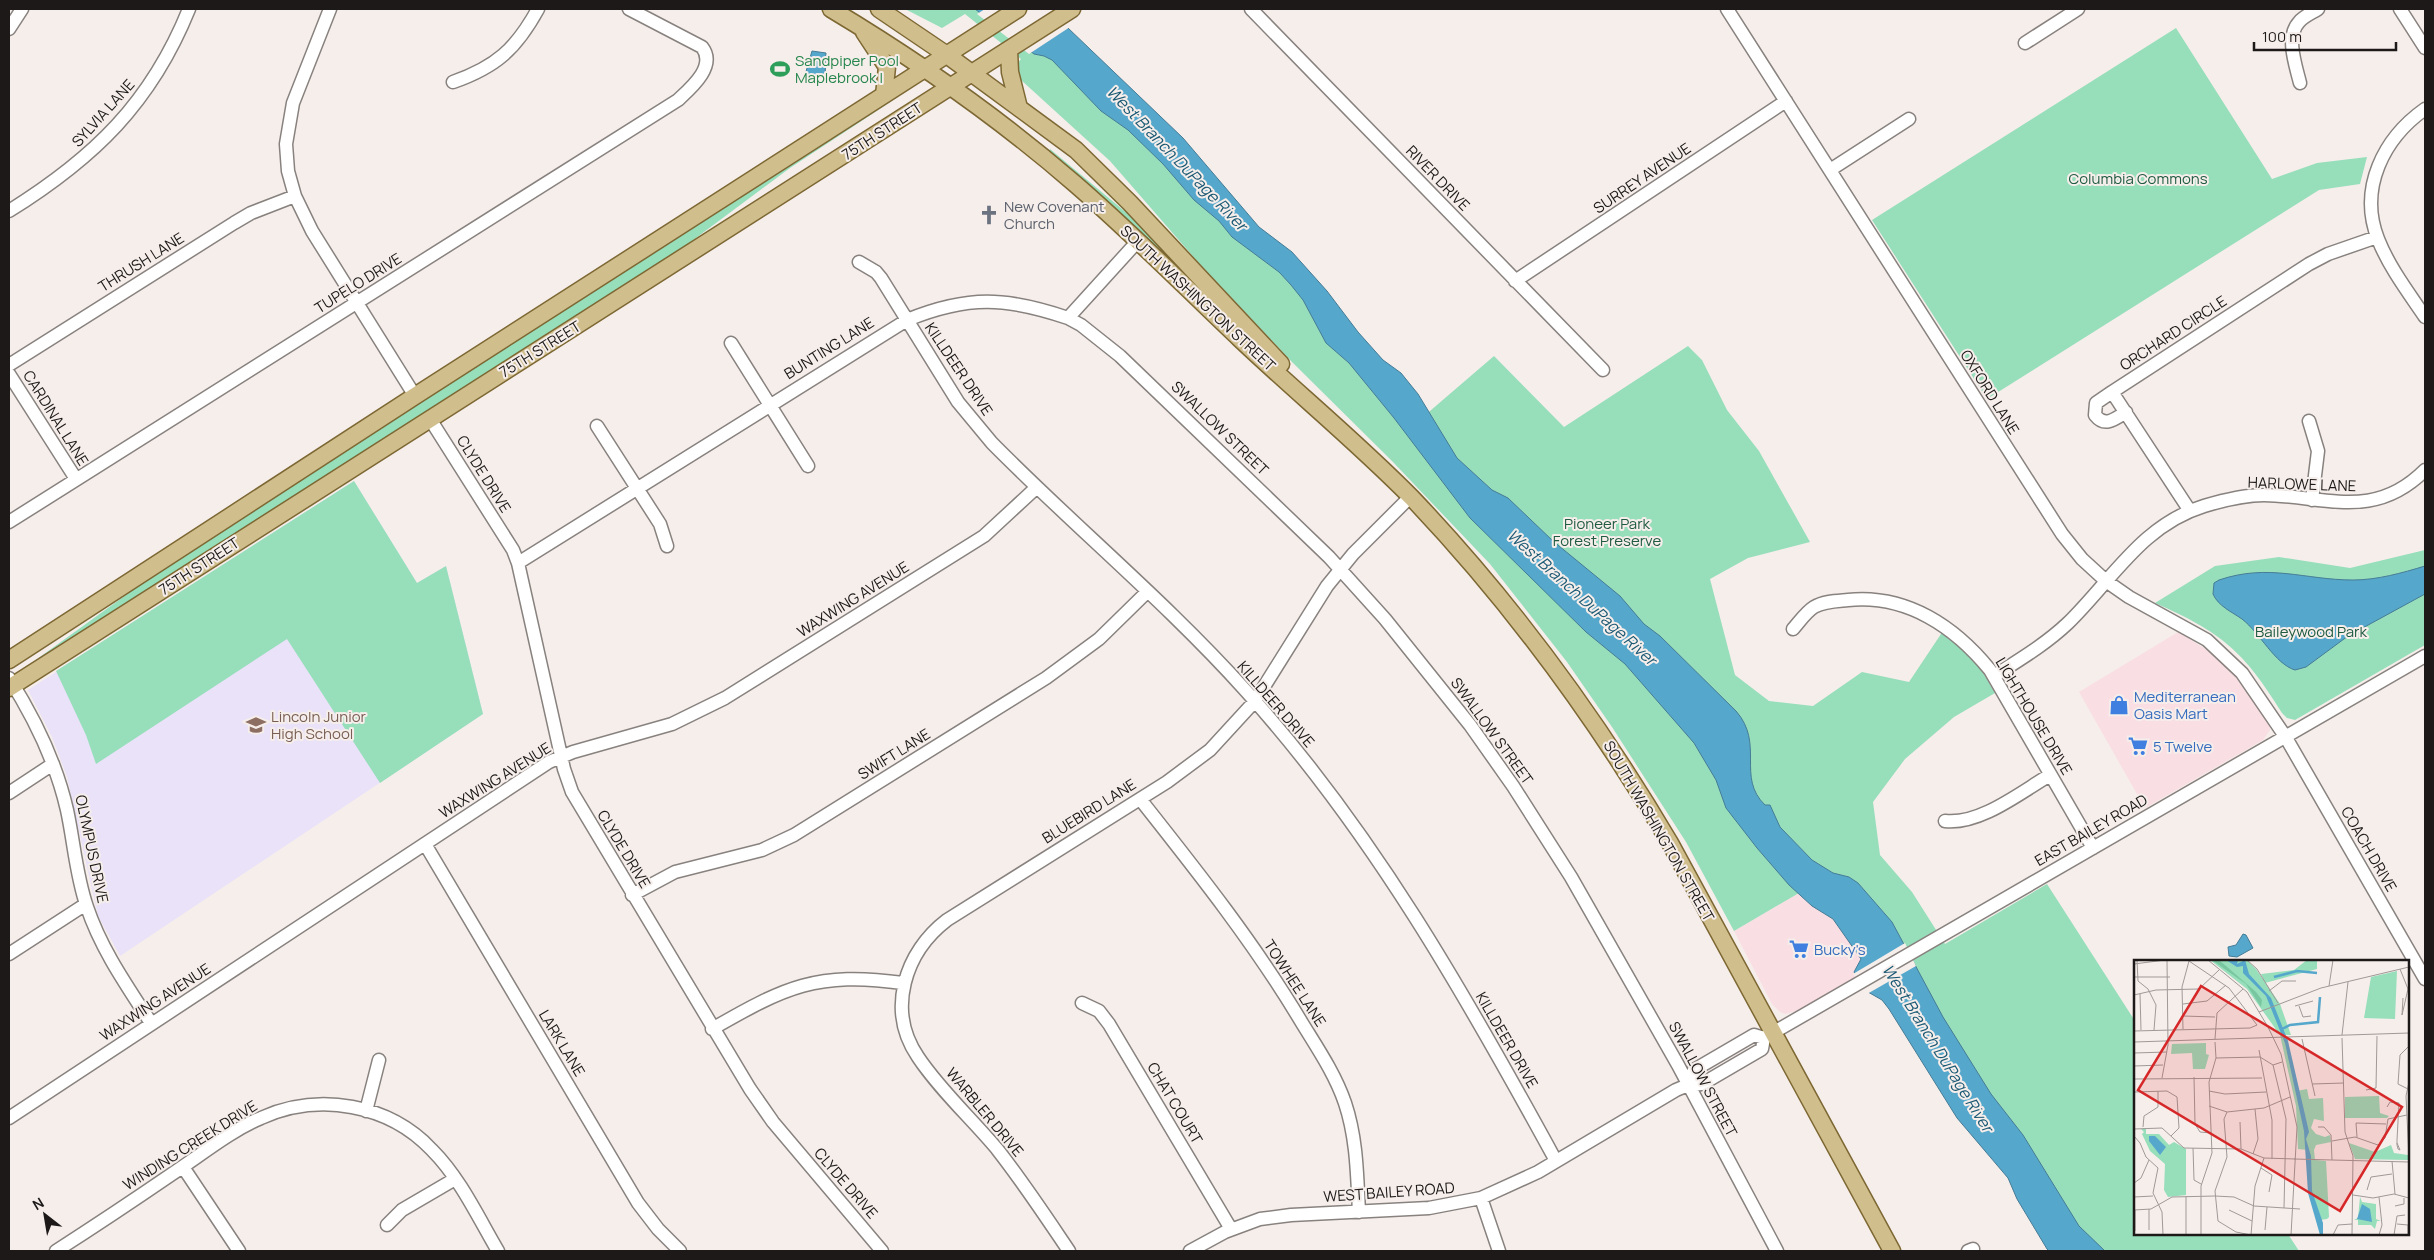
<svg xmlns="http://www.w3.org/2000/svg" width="2434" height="1260" font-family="Manrope,sans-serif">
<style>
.commercial{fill:#f9dee3}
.education{fill:#e9e2f8}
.green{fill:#97debb}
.water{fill:#56a7cc;stroke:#457c96}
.pier{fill:#f6eeeb}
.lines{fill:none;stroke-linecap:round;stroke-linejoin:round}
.minor-casing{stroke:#88827f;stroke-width:15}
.major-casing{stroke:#7d6833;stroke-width:19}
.minor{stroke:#fff;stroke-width:12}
.major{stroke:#d0be8d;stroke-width:16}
.labels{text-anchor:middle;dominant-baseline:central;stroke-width:4;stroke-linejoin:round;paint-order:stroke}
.leisure-label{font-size:15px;fill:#27864d;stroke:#f6eeeb;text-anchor:start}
.street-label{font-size:15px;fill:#1c1918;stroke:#f6eeeb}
.park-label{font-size:15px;fill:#1f5b41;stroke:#f6eeeb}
.worship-label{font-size:15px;fill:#5b616d;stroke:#f6eeeb;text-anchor:start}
.shop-label{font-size:15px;fill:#366cbe;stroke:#f6eeeb;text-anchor:start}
.education-label{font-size:15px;fill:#785e54;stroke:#f6eeeb;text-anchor:start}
.water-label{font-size:16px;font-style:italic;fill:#1a5974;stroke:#f6eeeb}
.inset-river{fill:none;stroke:#56a7cc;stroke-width:2.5}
.inset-road{fill:none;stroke:#9f9997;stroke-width:1}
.view{fill:#d62828;fill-opacity:0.15;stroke:#d62828;stroke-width:2.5}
.inset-edge{fill:none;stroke:#1c1918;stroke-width:2.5}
</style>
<rect width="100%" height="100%" fill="#f6eeeb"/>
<path class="commercial" d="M2178,632L2215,655L2237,678L2269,723L2270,730L2263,740L2145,808L2079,692Z
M1799,893L1812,906L1833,919L1861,959L1860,963L1854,972L1857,976L1799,1010L1785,1014L1780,1012L1772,1004L1734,931Z"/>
<path class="education" d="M354,481L417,583L446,566L483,714L120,956L98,916L67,777L52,737L28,690Z"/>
<path class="green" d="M905,9H1006L1285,261L1416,423L1494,356L1564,427L1688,346L1702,360L1727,410L1759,451L1810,542L1748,558L1710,579L1735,675L1769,701L1813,706L1862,672L1909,682L1943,631L1978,664L1995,693L1954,717L1905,759L1873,802L1880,855L1912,892L1945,944L2047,884L2135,1021V1234H2288L2299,1251H2073L1844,896L1799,893L1734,931L1686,842L1612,727L1567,662L1490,564L1392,461L1292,362L1197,261L1110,161L1021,80L1016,65L1021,59L965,14L942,28Z
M2176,28L2272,179L2317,163L2367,157L2360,184L2319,190L1987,399L1872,220Z
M901,95L790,168L665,261L32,665L33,662L162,569L215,533Z
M1050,149L1152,234L1226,317L1089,184L1049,151Z
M354,481L417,583L446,566L483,714L380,783L287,639L96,764L86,735L56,671Z
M2425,550V645L2295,720L2287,718L2282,713C2244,651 2221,632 2155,603L2215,566L2279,557L2350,568Z"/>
<path class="water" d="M975,9H1039L1068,28L1183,138L1259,227L1292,252L1327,291L1358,332L1383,360L1401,373L1418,394L1457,458L1492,490L1508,498L1553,541L1620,596L1644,624L1660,636L1736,711C1765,744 1736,777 1765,805H1770L1780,827L1812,860L1833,873L1849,877L1858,883L1892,922L1943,1017L1991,1094L2023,1135L2079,1226L2105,1251H2049L2047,1249L2017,1199L2008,1178L1957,1118L1889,1009L1882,1000L1868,992L1854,972L1861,959L1833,919L1812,906L1789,885L1757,848L1726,808L1716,780L1694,743L1625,664L1586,632L1470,518L1394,418L1349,363L1326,343L1303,300L1291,285L1279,272L1232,237L1219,221L1194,200L1163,164L1128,130L1101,111L1052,60L1044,56L1034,54Z
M812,51L826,53L825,78L805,75Z
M2425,566V594L2348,636L2306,667L2295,670C2275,664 2260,633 2242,619C2232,612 2218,606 2213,594L2214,583L2219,580C2269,563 2305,580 2353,580C2377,580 2402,573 2425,566Z
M2243,934L2246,935L2253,948L2237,957L2229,956L2228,947L2236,945Z"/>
<path class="pier" d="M985,9H1043L1070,27L1029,54L977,14Z
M1905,943L1916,966L1867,994L1853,974Z"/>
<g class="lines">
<defs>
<path id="minor" d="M330,9L293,103L286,144L288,171L295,196L312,231L415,396
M1251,9L1603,370
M1727,9L2062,534L2082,559L2106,581L2129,597L2207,640L2242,673L2285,736L2425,979
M2400,9L2425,48
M9,29L22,9
M2025,43L2078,9
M453,82C496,67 516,49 538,9
M2300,83C2296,66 2285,37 2299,22C2304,16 2312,13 2318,9
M2425,109C2384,138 2358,188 2378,239C2389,267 2408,292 2425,317
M1830,170L1909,119
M9,211C94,158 151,103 189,9
M859,262L876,272L881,278L958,402L992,443C1075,527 1167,603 1246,691C1373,832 1466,996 1556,1161
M1515,281L1786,101
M1068,318L1081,325L1120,356L1329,557L1385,619L1470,725L1513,786L1571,877L1678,1065L1777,1251
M731,343L808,466
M9,365L234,223L251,213L295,196
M9,374L76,479
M2112,392L2096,403L2095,415C2105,428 2115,419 2126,412
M430,419L513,550L518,563L564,769L572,792L750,1089L773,1122L882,1251
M2309,421L2318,451L2312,500
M597,426L660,524L667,546
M2190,511L2112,392L2309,264L2328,254L2377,237
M9,522L678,100C691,88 717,66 702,47L629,9
M518,563L907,320C968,295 1006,297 1068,318L1137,242
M1793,629C1800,621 1806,612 1814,607C1824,601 1837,601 1848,600C1907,594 1955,627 1990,670L2093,848
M1994,676C2019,660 2046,644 2068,623C2112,580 2142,525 2204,506C2224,500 2244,495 2264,495C2326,496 2374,521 2425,470
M9,678C35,719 56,762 67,810C74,842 76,876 87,907C101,949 127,986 151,1023
M9,793L53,764
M1140,799C1197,871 1255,944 1302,1023C1318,1049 1335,1074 1345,1103C1357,1139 1357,1175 1359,1212
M1945,821C1980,825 2021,792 2050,775
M425,844L638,1203L658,1229L680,1251
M632,895L675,872L762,850L794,835L1046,678L1099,639L1147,592
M9,954L86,904
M1082,1003L1099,1011L1109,1024L1231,1229
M712,1029C785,987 817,971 903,983
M1688,1085L1694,1070L1754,1035L1764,1038
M366,1111L379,1060
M9,1118L549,762L573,752L672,724L725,698L984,536L1037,487
M183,1167L239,1251
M1481,1198L1499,1251
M387,1225L402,1210L455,1179
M56,1251C95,1226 134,1200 172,1174C201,1155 230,1131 261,1118C319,1092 389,1104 432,1150C460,1178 478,1217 498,1251
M1069,1251C1046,1217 1023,1182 997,1149C971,1118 940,1090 918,1057C886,1010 905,952 947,920L1167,782L1210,750L1255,701L1327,586L1353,554L1410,497
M1190,1251L1225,1232L1260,1219L1291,1215L1429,1208L1481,1198L1538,1172L1676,1090L1688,1085L1702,1084L1762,1049L1764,1038L2425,656
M1968,1251L1973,1249"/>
<path id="major" d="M831,9C916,60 999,118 1074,183C1132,233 1185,287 1240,339C1297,393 1357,442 1412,498C1512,603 1596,718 1670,843L1892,1251
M879,9L947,55L1076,150L1130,203L1281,364
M864,32L887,67L884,95
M1009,50L1010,72L1019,108
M9,660L415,396L1018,9
M9,688L1072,9"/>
</defs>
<use href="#minor" class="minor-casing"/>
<use href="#major" class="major-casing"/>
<use href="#minor" class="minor"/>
<use href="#major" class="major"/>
</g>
<defs>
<symbol id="stadium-bare" viewBox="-9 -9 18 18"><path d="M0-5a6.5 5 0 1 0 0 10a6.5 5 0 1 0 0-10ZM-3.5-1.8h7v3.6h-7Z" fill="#2e9e5b" stroke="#f6eeeb" stroke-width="2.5" paint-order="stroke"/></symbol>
<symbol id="church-bare" viewBox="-9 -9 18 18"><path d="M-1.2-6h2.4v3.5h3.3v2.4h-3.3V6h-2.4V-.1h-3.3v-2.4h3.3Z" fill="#6b7280" stroke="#f6eeeb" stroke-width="2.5" paint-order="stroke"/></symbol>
<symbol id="shop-bare" viewBox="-9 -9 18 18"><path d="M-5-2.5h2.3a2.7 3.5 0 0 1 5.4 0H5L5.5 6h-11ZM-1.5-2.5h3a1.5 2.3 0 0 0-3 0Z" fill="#3f7fe0" stroke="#f6eeeb" stroke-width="2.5" paint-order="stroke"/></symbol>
<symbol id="school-bare" viewBox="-9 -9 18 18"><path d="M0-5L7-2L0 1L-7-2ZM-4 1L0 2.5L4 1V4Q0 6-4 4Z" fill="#8d6e63" stroke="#f6eeeb" stroke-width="2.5" paint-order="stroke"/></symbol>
<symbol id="supermarket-bare" viewBox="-9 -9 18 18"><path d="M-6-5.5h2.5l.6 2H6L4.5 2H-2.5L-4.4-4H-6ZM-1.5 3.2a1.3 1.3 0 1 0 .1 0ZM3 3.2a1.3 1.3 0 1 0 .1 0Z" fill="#3f7fe0" stroke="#f6eeeb" stroke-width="2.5" paint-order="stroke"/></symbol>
</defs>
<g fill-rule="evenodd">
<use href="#stadium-bare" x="766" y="55" width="28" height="28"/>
<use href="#church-bare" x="975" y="201" width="28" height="28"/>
<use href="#shop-bare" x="2105" y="691" width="28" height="28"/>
<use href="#school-bare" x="242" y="711" width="28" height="28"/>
<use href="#supermarket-bare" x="2124" y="732" width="28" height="28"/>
<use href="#supermarket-bare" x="1785" y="935" width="28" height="28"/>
</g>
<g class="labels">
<g class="leisure-label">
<text x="795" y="60">Sandpiper Pool<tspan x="795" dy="17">Maplebrook I</tspan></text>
</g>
<g class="street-label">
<text transform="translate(103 113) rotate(-48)">SYLVIA LANE</text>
<text transform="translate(882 131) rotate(-33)">75TH STREET</text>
<text transform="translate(1438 178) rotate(46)">RIVER DRIVE</text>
<text transform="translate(1642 178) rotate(-34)">SURREY AVENUE</text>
<text transform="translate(141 262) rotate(-32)">THRUSH LANE</text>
<text transform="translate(358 283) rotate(-32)">TUPELO DRIVE</text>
<text transform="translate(1198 298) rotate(43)">SOUTH WASHINGTON STREET</text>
<text transform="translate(2173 333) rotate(-33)">ORCHARD CIRCLE</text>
<text transform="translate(829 348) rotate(-32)">BUNTING LANE</text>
<text transform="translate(540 349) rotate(-32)">75TH STREET</text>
<text transform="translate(959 369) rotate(56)">KILLDEER DRIVE</text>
<text transform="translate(1990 392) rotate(58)">OXFORD LANE</text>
<text transform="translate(56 418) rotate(58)">CARDINAL LANE</text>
<text transform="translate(1220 428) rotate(44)">SWALLOW STREET</text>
<text transform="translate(484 474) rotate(58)">CLYDE DRIVE</text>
<text transform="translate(2302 484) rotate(2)">HARLOWE LANE</text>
<text transform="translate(199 566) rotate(-33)">75TH STREET</text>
<text transform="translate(853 599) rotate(-32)">WAXWING AVENUE</text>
<text transform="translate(1276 704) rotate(49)">KILLDEER DRIVE</text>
<text transform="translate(2034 716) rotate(59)">LIGHTHOUSE DRIVE</text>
<text transform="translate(1492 731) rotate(54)">SWALLOW STREET</text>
<text transform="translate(894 754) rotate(-32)">SWIFT LANE</text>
<text transform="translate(495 780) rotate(-32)">WAXWING AVENUE</text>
<text transform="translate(1089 811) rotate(-32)">BLUEBIRD LANE</text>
<text transform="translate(2091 830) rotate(-30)">EAST BAILEY ROAD</text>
<text transform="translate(1659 831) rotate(60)">SOUTH WASHINGTON STREET</text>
<text transform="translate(92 849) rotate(78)">OLYMPUS DRIVE</text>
<text transform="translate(624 849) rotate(59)">CLYDE DRIVE</text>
<text transform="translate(2369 849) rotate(60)">COACH DRIVE</text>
<text transform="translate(1295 983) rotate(57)">TOWHEE LANE</text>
<text transform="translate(155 1002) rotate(-33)">WAXWING AVENUE</text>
<text transform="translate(1507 1040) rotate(60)">KILLDEER DRIVE</text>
<text transform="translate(562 1043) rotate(59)">LARK LANE</text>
<text transform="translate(1703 1079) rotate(62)">SWALLOW STREET</text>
<text transform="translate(1175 1103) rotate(59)">CHAT COURT</text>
<text transform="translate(985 1112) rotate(50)">WARBLER DRIVE</text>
<text transform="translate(190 1145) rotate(-32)">WINDING CREEK DRIVE</text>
<text transform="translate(846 1183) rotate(49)">CLYDE DRIVE</text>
<text transform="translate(1389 1192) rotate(-4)">WEST BAILEY ROAD</text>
</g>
<g class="park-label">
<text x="2138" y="178">Columbia Commons</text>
<text x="1607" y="523">Pioneer Park<tspan x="1607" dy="17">Forest Preserve</tspan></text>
<text x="2311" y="631">Baileywood Park</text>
</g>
<g class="worship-label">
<text x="1004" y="206">New Covenant<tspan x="1004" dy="17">Church</tspan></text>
</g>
<g class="shop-label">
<text x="2134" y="696">Mediterranean<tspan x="2134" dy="17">Oasis Mart</tspan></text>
<text x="2153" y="746">5 Twelve</text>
<text x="1814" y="949">Bucky's</text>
</g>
<g class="education-label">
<text x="271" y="716">Lincoln Junior<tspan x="271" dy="17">High School</tspan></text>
</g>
<g class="water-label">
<text transform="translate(1177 158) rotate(46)">West Branch DuPage River</text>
<text transform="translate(1582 597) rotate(42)">West Branch DuPage River</text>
<text transform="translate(1938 1048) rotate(58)">West Branch DuPage River</text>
</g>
</g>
<g transform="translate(2134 960)">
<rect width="275" height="275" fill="#f6eeeb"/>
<path d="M76,0H113L122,9L146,44L157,75H150L163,131L173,129L175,139L189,138L190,161L180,159L177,168L182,174L191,177L196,175L197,182L182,185L180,190L181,200L192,201L195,257L193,259L186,260L177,235L174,190L164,189L162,146L146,75L113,29ZM173,0H183V9L131,23L127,14L160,10ZM263,11L261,59L230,58L237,17ZM72,83V94L75,95L71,109H59L58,93L37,94L38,84ZM245,136L246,153L255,156L253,158H211V137ZM12,168V174H25L35,185L40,182L52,189V235L34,237L30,230L31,204L16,191L8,174L10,172L7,169ZM215,183L241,192L257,185L260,193L274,195L275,200L221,199ZM226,237L228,242L242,244V259L247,261H243L241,269L237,265H224V260H220L224,258Z" fill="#97debb"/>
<path d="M78,0H85L122,32L128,40L127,47L112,24Z" fill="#78c7a1"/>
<path d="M92,0H104L103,4L111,0L115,14L137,38L154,81L175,172L172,179L177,196L178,231L189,263V275H186L174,233L170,171L151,83L132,36L109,13V6L103,7ZM21,176L32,187L26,195L15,181V176ZM228,244L236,249L238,262L223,259Z" fill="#56a7cc"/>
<path class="inset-river" d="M140,17L163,11L183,13M148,69L156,65L184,62L186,37"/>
<path class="inset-road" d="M3,0L4,21L14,29L22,45L20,70M74,0L113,32L134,67L147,94L163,167L157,275M113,0L123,9L144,43M147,0H163M0,4L31,0M266,9L274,29L268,55L269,38M0,17H36M195,26L199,0M135,31L148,21H162M6,34L7,70M0,35L22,30L65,29L85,10M49,44L73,41L92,25M161,46L179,41M165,46L169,57L177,56M125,52L187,28L275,7M49,56L81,57M0,71L116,68L123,65L95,28L55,1L48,27L49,69M208,75L214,22M208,78L211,172L219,196L218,275M81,79L83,53L109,29M168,79L181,136M0,82L275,73M125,90L138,160V199M0,93L33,92M82,98L126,97L139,105L148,102M139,105L152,159L150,248M0,106L29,105M60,117L61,164L66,172L77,173M28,118L34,85L33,0M0,119L128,118M275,122L272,136L275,198M178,124L210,123M274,129L264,124L266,95L275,86M232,130L242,128L243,76M75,131L91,134L132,132M0,132L33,131L43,137L45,168L37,176M75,146L93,152M253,147L256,142L265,143L263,180V185L264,189L266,190L263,183M93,152L130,148L156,137M106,162L107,189M9,167L10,156L24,147V131M184,167H190L197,175L198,200M0,169L28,168L50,188L107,189L130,198L161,199M0,176L6,183L12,197L24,208L19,233L28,252L29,275M223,177L222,163L252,164M198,181L221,177L244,185L251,178L254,159L273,155M59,188L60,220L67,224M119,194L124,179L121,149M160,199L275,202M258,201L261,234M127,208L138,215L135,232M0,223L7,218L15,200M233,230L237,217L258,214M219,235L239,238L260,234L275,238M52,236V275M0,237L19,236M261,246L270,244V238M15,249V270M0,250L17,249L38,237L81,236L100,237L120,246L166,249M1,250V271M95,250L118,261M84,261L81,231L93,197L90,159L93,152M84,261L102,272L117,275M263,264L274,265V275M131,270L133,247M67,275V226L78,193L75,122L82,98L81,82M117,275L121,226L130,198M199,275L204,265L218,264M245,275L248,265L245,237M260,275L263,256L271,255"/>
<path class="view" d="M67,26L268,147L206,251L4,130Z"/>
<rect width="275" height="275" class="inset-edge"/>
</g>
<rect width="2434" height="1260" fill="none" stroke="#1c1918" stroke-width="20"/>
<g transform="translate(45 1215) rotate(329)" stroke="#f6eeeb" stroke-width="4" paint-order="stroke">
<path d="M0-4L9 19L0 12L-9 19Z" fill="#1c1918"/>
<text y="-8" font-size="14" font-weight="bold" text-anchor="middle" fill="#1c1918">N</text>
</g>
<path d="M2254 42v8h142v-8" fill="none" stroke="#1c1918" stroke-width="2.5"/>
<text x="2262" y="42" font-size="15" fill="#1c1918" stroke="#f6eeeb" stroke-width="4" paint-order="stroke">100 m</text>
</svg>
